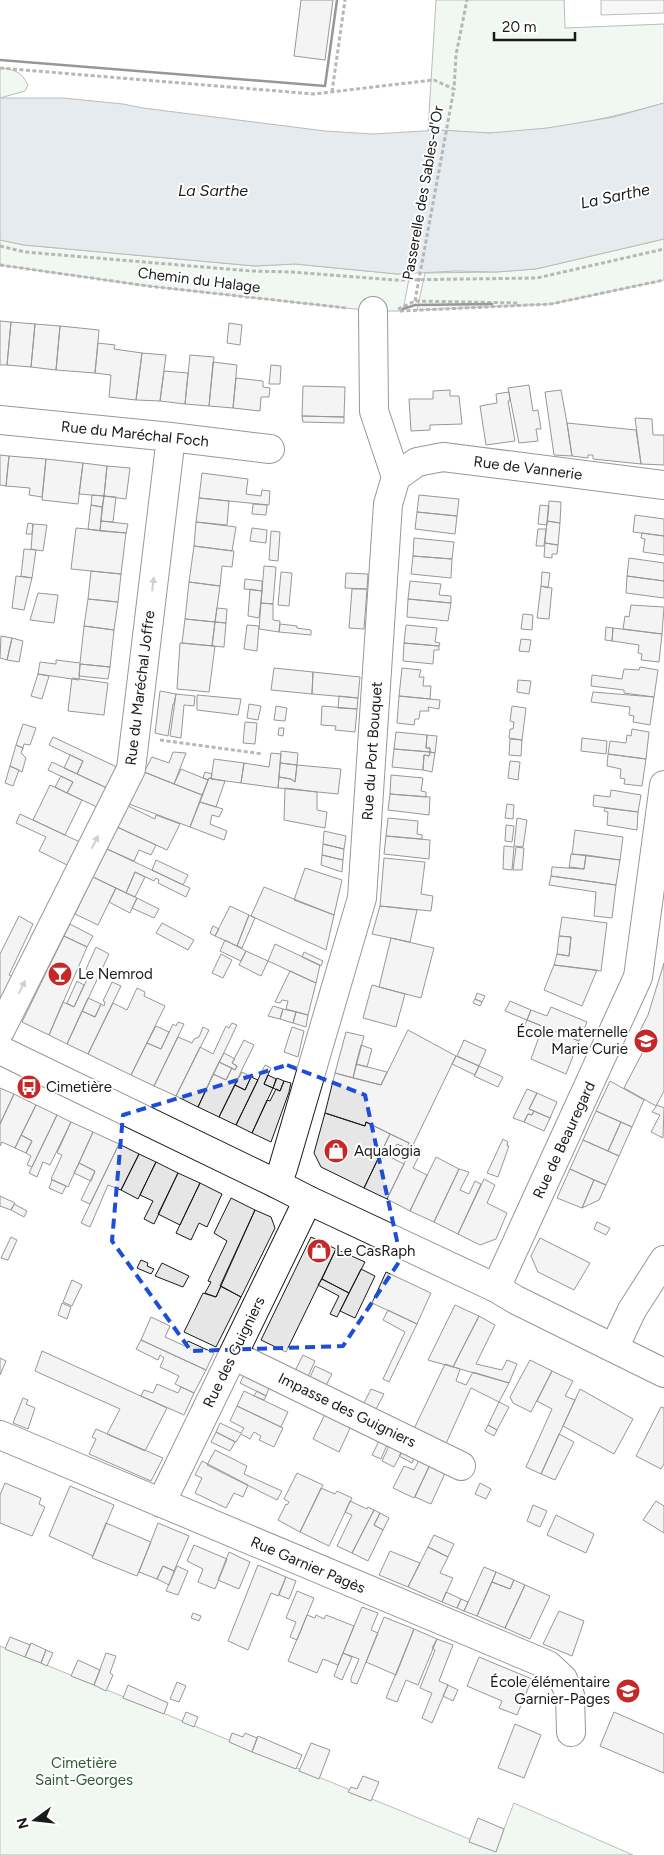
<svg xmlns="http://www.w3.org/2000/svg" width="664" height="1855" font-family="Figtree,sans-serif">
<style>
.green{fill:#e0efe3;stroke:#6a6a6a}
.parking{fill:#ededed;stroke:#6a6a6a}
.water{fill:#c6d2dc;stroke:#6a6a6a}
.building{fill:#e6e6e6;stroke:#1a1a1a}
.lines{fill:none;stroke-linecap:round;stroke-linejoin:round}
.minor-casing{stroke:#1a1a1a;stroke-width:30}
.major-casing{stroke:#1a1a1a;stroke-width:30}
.path{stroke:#5f5f5f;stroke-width:3;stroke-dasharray:4 2.5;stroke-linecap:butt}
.minor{stroke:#fff;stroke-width:28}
.major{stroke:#fff;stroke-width:28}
.path-bridge{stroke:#5f5f5f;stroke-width:3;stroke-dasharray:4 2.5;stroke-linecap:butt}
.wall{stroke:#1a1a1a;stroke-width:2.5}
.oneway{fill:#989898}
.marked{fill:none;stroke:#1d4ed8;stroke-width:4;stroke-dasharray:10 6;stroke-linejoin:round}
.labels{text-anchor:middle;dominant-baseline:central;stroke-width:4;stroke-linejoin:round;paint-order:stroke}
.street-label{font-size:15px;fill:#1a1a1a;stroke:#fff}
.poi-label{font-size:15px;fill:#1a1a1a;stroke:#fff;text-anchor:start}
.park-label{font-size:15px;fill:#2b5a34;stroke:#fff}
.water-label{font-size:16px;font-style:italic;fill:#1a1a1a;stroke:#fff}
</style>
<rect width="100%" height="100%" fill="#fff"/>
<path class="green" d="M436,0H564L565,28L664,24V103C615,117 564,128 513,132C485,135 457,130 428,130Z
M0,68C14,69 22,72 28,85L25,91L0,98Z
M664,239V280L551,304L417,310L425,273L496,272L536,269Z
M0,240L24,245L255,266L295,264L397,274L410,273L403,311H373L148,286L0,265Z
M0,1646L496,1850L514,1803L633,1855H0Z"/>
<path class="parking" d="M601,0H664V13L601,15Z"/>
<path class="water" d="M0,98H63L123,104L143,108L325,131L373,134L440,130L490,133L547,128L614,117L664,103V239L536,269L496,272L457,271L397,274L295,264L255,266L24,245L0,240Z"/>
<path class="building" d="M301,0H333L325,60L294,56Z
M0,321L11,322L7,365H0Z
M11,322L35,324L31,367L7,365Z
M229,323L242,325L240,345L227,343Z
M35,324L60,326L56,370L31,367Z
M60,326L99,330L95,373L56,370Z
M98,343L115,345L114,349L142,353L136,400L109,397L111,375L95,373Z
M142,353L166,355L160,401L136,400Z
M190,355L214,357L209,406L185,404Z
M213,362L237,365L233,408L209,406Z
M271,365L281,366L280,384H269Z
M164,371L188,373L185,404L160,401Z
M236,378L263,381V387L270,388L269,397H261L260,411L233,408Z
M529,385L533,411L538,410L541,429H536L538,441L519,443L508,388Z
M303,386L345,387L344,417L302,416Z
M450,390V396H459L462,424L430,425V430L411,431L409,399H433V391Z
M561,390L567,423L572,456L554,455L545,392Z
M509,392L510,401H508L515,441L486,445L480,406L497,403L496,394Z
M302,416L344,417V423L303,422Z
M635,418L652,419L653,435H664V465L641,464Z
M567,423L636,430L641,464L593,459V455H588V458L572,456Z
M0,455L9,456L6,486L0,485Z
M9,456L46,459L42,497L29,495L30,488L6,486Z
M46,459L83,463L78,504L42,500Z
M83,463L107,466L104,496L79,494Z
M107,466L130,468L126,499L104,496Z
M202,473L248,479L246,494L261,496L262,490L270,491L269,505L199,498Z
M92,495L104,496L102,507L91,505Z
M419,495L459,499L457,516L417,512Z
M104,496L116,497L113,522L101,521Z
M199,498L229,501L227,525L196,522Z
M549,501L561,502L560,523L547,521Z
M253,504L267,505L266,515L252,514Z
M91,505L102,507L100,531L88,529Z
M540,505L549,506L547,525L538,524Z
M417,512L457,516L455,534L415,529Z
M635,515L664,519V536L633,532Z
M101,521L128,524L126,533L100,531Z
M547,521L560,523L558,545L545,543Z
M196,522L236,527L232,551L194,546Z
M28,523L33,524L32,534H26Z
M33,524L47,525L43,551L31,549Z
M76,528L126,533L121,574L71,569Z
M252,528L267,530L266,543L250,541Z
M538,529H546L544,546H536Z
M271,531L280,532L278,561L269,560Z
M642,533L664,536V555L643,552L645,539L641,538Z
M414,538L454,542L452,559L413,556Z
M545,543L558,545L557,554H552V558L544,557Z
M194,546L234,551L232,567L222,566L220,586L189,582Z
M24,549L36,550L32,578L21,576Z
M413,556L452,559L451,578L411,574Z
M629,558L664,563V581L627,576Z
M264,566L276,567L273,604L261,603Z
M91,571L121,574L118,602L88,599Z
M281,572L292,573L289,606L278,605Z
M542,572L550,573L548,588L541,586Z
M346,573L368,574L367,589L345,588Z
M16,576L32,578L24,610L12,608Z
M627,576L664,581V598L626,593Z
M245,579L262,581V591L244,589Z
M410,581L441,584L439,595L451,596V603L408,599Z
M189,582L220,586L215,622L185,619Z
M541,586L552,588L549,619L537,618Z
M250,589L262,591L259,618L248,616Z
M352,589H367L364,629L349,628Z
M38,593L58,595L54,623L30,620Z
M88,599L118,602L114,630L84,626Z
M408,599L451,603L448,621L407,617Z
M261,603L273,604V620L280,621L279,632L259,629Z
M631,605L664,607L662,634L623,629L625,616L629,617Z
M217,608L227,609L226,623L215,622Z
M523,614L533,615L532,630L521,629Z
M185,619L215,622L212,646L182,643Z
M215,622L226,623L224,647L212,646Z
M280,624L297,626V628L311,630V635L279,632Z
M247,625L259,626L257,651L244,649Z
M406,625L437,628L435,642L440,643L439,646L404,643Z
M84,626L114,630L110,667L80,664L79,680L38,674L40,662L56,664V660L80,663Z
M606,627L613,628L612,641L605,640Z
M613,628L662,634L659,662L641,660L642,654L638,653L639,645L612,641Z
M1,636L12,638L7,660L0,658Z
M12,638L23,641L19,662L7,660Z
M521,639L531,640L529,652L519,651Z
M180,643L215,646L209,692L177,689Z
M404,643L439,646V650H434L433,664L403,661Z
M80,664L110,667L108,679L79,676Z
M640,667L658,670L654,697L624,693V690L591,686L592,675L622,679L624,669L639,670Z
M274,668L313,672L312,694L271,690Z
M402,668L421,670L419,677H424L423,686H431L430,699L399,696Z
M313,672L360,677L358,698L312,694Z
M38,674L49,676L42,699L31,696Z
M72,678L108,683L104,715L68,711Z
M518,680L531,681L529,694L517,692Z
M160,691L176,694L174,704H173L168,736L155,733Z
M593,692L654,697L650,725L633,722L634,716L629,715L630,707L591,702Z
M176,694L195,696L194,706L184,705L181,738L170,736Z
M197,695L241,699L238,715L197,710Z
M339,696L358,698L357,709L338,708Z
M399,696L440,700L439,709L428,707L429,711H420L419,719H415L414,725L397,723Z
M249,704L261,706L258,720L247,718Z
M276,706L287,708L285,721L274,720Z
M322,706L357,709L355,732L335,730L336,726L321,725Z
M512,706L526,708L522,740L509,738L510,729H513L514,722L510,721Z
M245,722L257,723L255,744L243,743Z
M23,724L36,728L30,745L24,744L23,748L16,745Z
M279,728H284L283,736L278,735Z
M632,729L649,732L646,759L608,754L610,741L626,743L627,735L631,736Z
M396,732L427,735L426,748H430V752L394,749Z
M427,735L437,736L435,753L430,752V748H426Z
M53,737L119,768L109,789L77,774L83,761L49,745Z
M582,738L607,741L606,754L581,751Z
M510,739L522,740L521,756L509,755Z
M16,745L23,748L21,753L26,758L22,772L10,766Z
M394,749L430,752L429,756L424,755L423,770L392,767Z
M281,751L298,753L297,765L280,763Z
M173,752L186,753L174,784L144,772L152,757L169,763Z
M430,752L435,753L432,772L423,770L424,755L429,756Z
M271,753L281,754L278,788L241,783L244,763L269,767Z
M608,754L646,759L642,786L624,784L625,779L620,778L621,769L607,766Z
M70,755L83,761L77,774L64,768Z
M214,759L244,763L241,783L211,779Z
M510,761L520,762L518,780L508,778Z
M52,762L109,789L99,808L67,793L73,782L48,770Z
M280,763L297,765L295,782L291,779L279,777Z
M297,765L341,769L338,794L278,788L279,777L291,779L295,782Z
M10,766L19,770L13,786L5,783Z
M181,769L208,780L202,795L174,784Z
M144,772L202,795L190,827L129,804Z
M205,772L212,774L211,779L209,778L208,780L203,778Z
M391,775L423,778L421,791L426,792V797L390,794Z
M61,776L73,782L67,793L55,787Z
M209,778L225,781L216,807L200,802Z
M50,785L82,800L65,835L33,820Z
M285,788L317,792V810L327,812L325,828L284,820Z
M611,790L641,795L638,812L593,806L594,795L610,797Z
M390,794L430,797L429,815L388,810Z
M200,802L223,809L219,817L212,815L210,824L227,831L224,840L190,827Z
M507,804L514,805L513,819L505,818Z
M128,806L155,819L156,815L180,824L167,850L117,827Z
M605,808L638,812L637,830L607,825L608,812L604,811Z
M20,814L82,843L71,867L39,851L46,837L16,823Z
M388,818L418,821L417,834L422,835V839L386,836Z
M517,818L527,820L523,847L514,846Z
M506,825L514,826L512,842L505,841Z
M117,827L156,845L151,855L139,850L134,861L107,849Z
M575,830L623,837L620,860L572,854Z
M324,831L346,836L344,849L323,844Z
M386,836L430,840L429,859L384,854Z
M323,844L344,849L343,860L322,855Z
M504,846L514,847L512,870L503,869Z
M516,847L524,848L522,870H513Z
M107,849L190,888L186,897L158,883L159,880L156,878L154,881L135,872L126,893L93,877Z
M571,854L586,855L584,869L571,867L569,868Z
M322,855L343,860L342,872L321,865Z
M586,855L620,860L616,885L551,876L552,867L584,869Z
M384,858L425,862L421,894L433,896L431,911L380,906Z
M156,860L188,875L183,885L152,870Z
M305,868L342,880L334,915L294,900Z
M135,872L145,877L135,897L126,893Z
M551,876L616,885L612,918L594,916L596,892L549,885Z
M93,877L116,888L98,925L75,914Z
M264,887L334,915L326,950L251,916Z
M116,888L137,898L130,913L109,902Z
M137,898L159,909L154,918L132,908Z
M230,906L249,915L237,946L215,936Z
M380,906L417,910L410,942L372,934Z
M249,915L255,918L242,948L237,946Z
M19,916L33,924L9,975L17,979L0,1012V954Z
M562,917L607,923L601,971L554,965L557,954L569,956L571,937L559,936Z
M162,923L194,940L188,950L156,933Z
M70,924L93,936L87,947L64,936Z
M213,926L219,929L215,936L210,933Z
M64,936L87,947L49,1035L22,1022Z
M559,936L571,937L569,956L557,954Z
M391,938L434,948L421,998L379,987Z
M225,940L246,951L241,961L220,951Z
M275,944L320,965L316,983L268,961Z
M96,947L109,954L67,1044L49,1035L63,1002L74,1007L90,973L86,969Z
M246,951L268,961L261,976L239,965Z
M304,952L323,961L321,966L302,957Z
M221,954L232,960L223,978L212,973Z
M664,963V1091L656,1106L624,1088L648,1042L637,1036L648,1015Z
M554,965L597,970L582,1006L544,990Z
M290,971L316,983L308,1015L286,1009L288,1001L282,1000L280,1003L275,1002Z
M77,981L84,985L74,1007L67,1003Z
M112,982L121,986L88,1054L67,1044L82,1011L95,1017L101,1004L104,1006L105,1002L103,1001Z
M372,985L405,994L396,1027L363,1018Z
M137,988L145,992L144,996L165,1006L131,1075L88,1054L113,1003L127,1010Z
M477,993L485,996L482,1002L475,999Z
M88,998L101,1004L95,1017L82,1011Z
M475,999L482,1002L480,1006L473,1003Z
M510,1001L531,1010L527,1020L505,1011Z
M273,1006L283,1009L280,1019L268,1016Z
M551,1007L587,1022L579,1041L527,1020L531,1010L547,1016Z
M283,1009L296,1012L293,1023L280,1019Z
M296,1012L308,1015L306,1027L293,1023Z
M527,1020L579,1041L566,1074L531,1059L539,1037L523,1030Z
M178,1022L184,1024L154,1086L131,1075L147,1043L161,1049L173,1024L176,1026Z
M232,1023L237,1025L198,1107L176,1096L200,1047L213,1054L226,1026L229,1028Z
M156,1026L169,1032L161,1049L147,1043Z
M203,1027L209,1030L176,1096L154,1086L178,1037L192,1043L194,1039L199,1037Z
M292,1027L304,1031L298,1057L284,1052Z
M408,1030L456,1056L413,1145L366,1122L365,1126L325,1113L335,1073L381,1085Z
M346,1032L364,1036L353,1078L335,1073Z
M244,1040L254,1045L219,1117L198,1107L213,1074L226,1080L232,1068L235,1070L237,1066L232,1063Z
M464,1040L486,1050L479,1066L457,1056Z
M361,1045L372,1049L367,1067L356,1064Z
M224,1053L235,1059L232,1063L237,1066L235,1070L219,1062Z
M456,1056L479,1066L475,1075L452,1064Z
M219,1062L232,1068L226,1080L213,1074Z
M356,1064L387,1072L381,1085L353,1078Z
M265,1065L271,1068L264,1084L273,1088L252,1133L236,1125Z
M479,1066L503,1077L498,1087L474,1076Z
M242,1072L251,1077L245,1090L235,1085Z
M268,1075L276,1079L273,1088L264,1084Z
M251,1077L258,1080L236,1125L219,1117L235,1085L245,1090Z
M277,1078L284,1081L280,1091L273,1088Z
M284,1081L291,1083L289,1092L271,1142L252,1133L267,1100L270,1101L276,1089L280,1091Z
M610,1081L644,1100L632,1127L596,1111Z
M0,1088L14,1094L0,1124Z
M527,1089L537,1093L529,1109L534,1111L532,1115L528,1114L524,1122L513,1118Z
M537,1093L557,1102L550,1118L529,1109Z
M14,1094L36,1105L15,1148L2,1142L0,1146V1124Z
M36,1105L57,1115L32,1167L27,1165L31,1156L26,1153L32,1141L21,1135Z
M657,1105L664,1108L663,1138L651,1132L660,1115L652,1112Z
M534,1111L550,1118L544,1131L524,1122L528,1114L532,1115Z
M596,1111L621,1122L608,1151L583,1140Z
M325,1113L365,1126L366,1122L390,1134L364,1188L321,1167L314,1153Z
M57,1115L71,1122L50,1165L43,1162L37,1177L29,1173Z
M71,1122L93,1132L68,1187L51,1179L62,1155L57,1153Z
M621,1122L632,1127L619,1156L608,1151Z
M93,1132L119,1144L90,1204L81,1200L95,1171L79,1163Z
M390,1134L409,1143L407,1148L397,1144L390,1157L404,1164L387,1199L364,1188Z
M21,1135L32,1141L26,1153L15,1148Z
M503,1139L508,1142L507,1146H509L498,1177L487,1173Z
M583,1140L619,1156L606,1185L570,1169Z
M119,1144L139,1154L121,1190L108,1185L90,1227L81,1223Z
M413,1145L422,1150L413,1168L427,1175L410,1211L387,1199Z
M139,1154L156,1162L138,1199L121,1190Z
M436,1157L459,1169L434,1222L410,1211Z
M156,1162L178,1173L154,1224L144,1219L153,1201L140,1195Z
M79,1163L95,1171L91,1181L74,1173Z
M459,1169L469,1172L460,1190L469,1194L475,1181L481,1184L458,1234L434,1222Z
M570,1169L594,1180L582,1208L557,1198Z
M178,1173L200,1183L180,1225L158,1214Z
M484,1179L495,1185L487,1203L507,1213L496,1239L480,1245L458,1234Z
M52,1180L66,1186L62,1194L49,1188Z
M594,1180L606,1185L599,1200L582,1208Z
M200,1183L222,1194L207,1227L199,1223L191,1240L176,1233Z
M0,1196L15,1203L11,1210L0,1206Z
M231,1198L255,1210L216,1297L205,1293L211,1282L208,1281L227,1241L214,1233Z
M14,1204L27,1211L24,1217L11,1210Z
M255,1210L271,1217L275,1228L241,1297L220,1286Z
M597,1222L610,1228L606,1235L594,1229Z
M11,1237L17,1240L8,1260L1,1258Z
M311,1237L336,1249L286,1352L261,1340Z
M540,1238L590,1263L574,1290L538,1272L531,1256Z
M336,1249L365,1262L349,1293L322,1279Z
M141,1260L148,1263L147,1266L154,1269L151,1274L137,1268Z
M162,1263L189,1276L183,1287L155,1276Z
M361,1269L375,1276L355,1318L340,1311Z
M386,1272L431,1293L417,1324L372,1303Z
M322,1279L349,1293L337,1317L330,1314L339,1296L318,1285Z
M72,1280L82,1285L72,1306L63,1302Z
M221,1286L241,1297L216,1347L184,1332L203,1293L216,1297Z
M62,1303L71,1307L67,1319L58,1315Z
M455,1305L479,1316L453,1367L428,1360Z
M388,1310L417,1324L389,1382L383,1379L405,1332L383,1320Z
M479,1316L495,1325L476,1364L502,1370L507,1360L517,1364L509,1383L453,1367Z
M151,1317L170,1326L165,1337L185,1346L188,1341L214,1353L206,1370L141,1340Z
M141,1340L206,1370L194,1393L175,1384L179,1376L160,1367L164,1358L160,1355L158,1360L136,1349Z
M42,1351L167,1408L145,1451L107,1434L120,1409L35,1371Z
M303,1355L315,1361L305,1383L292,1377Z
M0,1358L6,1361L0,1375Z
M530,1360L552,1371L531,1412L513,1403L510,1397Z
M445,1364L460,1369L456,1381L466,1385L473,1372L509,1383L499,1402L471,1388L444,1448L412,1433Z
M315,1366L332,1374L323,1391L307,1384Z
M552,1371L573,1381L565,1396L575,1400L541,1474L526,1467L552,1409L537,1401Z
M245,1373L270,1385L266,1396L240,1383Z
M157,1384L178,1393L181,1387L194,1393L184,1415L141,1396L144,1390L153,1393Z
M371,1389L384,1394L373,1415L361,1409Z
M580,1389L633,1419L614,1454L563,1426Z
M244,1391L288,1412L281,1427L237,1406Z
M257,1391L266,1396L264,1400L254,1396Z
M23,1398L28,1400L26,1404L35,1408L28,1429L13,1423Z
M499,1402L509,1407L497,1430L488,1425Z
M237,1406L283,1428L274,1447L259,1440L261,1436L254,1432L250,1439L241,1434L236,1442L216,1432L220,1423L241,1433L244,1428L230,1421Z
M661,1407L664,1408V1464L661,1469L636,1456Z
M326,1412L352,1424L339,1452L313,1439Z
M488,1425L497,1430L494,1436L485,1431Z
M96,1429L163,1458L151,1481L89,1454L96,1439L92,1437Z
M216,1432L235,1442L230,1451L211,1442Z
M559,1434L574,1442L555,1480L541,1474Z
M379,1441L387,1445L381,1459L372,1455Z
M390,1444L403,1450L394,1467L382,1461Z
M404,1448L416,1454L412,1463L399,1456Z
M215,1450L247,1466L244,1474L282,1491L277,1500L207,1465Z
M421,1456L432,1461L414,1498L393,1488L404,1466L414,1470Z
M202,1461L248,1485L243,1497L234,1493L226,1508L195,1493L202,1478L195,1475Z
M431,1462L447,1469L431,1504L415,1497Z
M297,1473L323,1485L300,1532L278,1520L286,1504L287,1505L289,1502L284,1499Z
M5,1483L41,1498L39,1504L45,1507L32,1536L0,1523V1495Z
M480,1483L491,1489L486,1499L475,1494Z
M70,1486L114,1505L93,1556L49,1536Z
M321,1488L335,1494L337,1491L352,1498L329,1546L300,1532Z
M350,1501L367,1509L368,1507L374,1510L352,1553L337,1546L352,1515L345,1512Z
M656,1501L664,1506V1533L643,1520Z
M533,1505L547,1511L540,1527L527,1521Z
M374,1510L380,1513L374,1525L383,1530L368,1561L352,1553Z
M380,1513L389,1518L383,1530L374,1525Z
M556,1515L594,1534L586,1553L547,1535Z
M106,1523L151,1542L137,1576L92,1558Z
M158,1523L189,1536L174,1571L163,1566L157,1579L139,1572Z
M434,1535L454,1544L448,1557L428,1547Z
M194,1545L227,1559L215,1589L198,1582L203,1569L187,1561Z
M428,1547L448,1557L440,1573L453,1578L442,1602L408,1587Z
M390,1551L420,1563L408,1587L379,1575Z
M229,1552L250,1562L239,1589L218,1580Z
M258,1565L286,1577L278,1596L271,1593L248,1650L228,1641Z
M163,1566L174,1571L169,1585L157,1579Z
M177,1566L188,1571L178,1595L166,1591Z
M484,1567L496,1572L477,1616L464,1611Z
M496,1572L514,1580L510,1589L492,1582Z
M286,1577L296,1581L289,1599L279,1595Z
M514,1580L525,1585L505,1628L477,1616L492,1582L510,1589Z
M525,1585L550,1596L530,1639L505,1628Z
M297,1591L314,1598L297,1640L290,1637L296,1622L286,1618Z
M446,1592L461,1599L457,1608L442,1602Z
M461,1599L468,1602L464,1611L457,1608Z
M362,1607L378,1613L371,1630L378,1633L357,1684L351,1682V1678L359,1659L343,1653Z
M559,1611L584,1621L572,1656L543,1644Z
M193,1613L201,1616L199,1621L191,1618Z
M307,1615L315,1618L316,1615L324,1619L326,1615L354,1626L338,1665L323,1659L317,1673L288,1661Z
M384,1617L414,1629L396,1675L366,1662Z
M414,1629L437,1639L418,1685L406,1680L397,1702L386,1698Z
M10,1637L30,1645L25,1657L5,1649Z
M437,1639L453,1645L439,1681L448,1685L432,1723L422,1718L432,1693L420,1688L435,1650L432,1648Z
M31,1643L46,1650L41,1663L25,1657Z
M46,1650L53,1653L47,1666L41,1663Z
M106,1653L116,1656L110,1673L113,1675L106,1691L94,1685Z
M343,1653L352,1657L342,1680L334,1676Z
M479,1657L532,1679L517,1715L499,1708L502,1701L467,1686Z
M78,1660L100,1670L94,1685L71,1676Z
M177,1682L186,1686L179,1702L170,1699Z
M128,1685L168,1703L164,1714L123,1698Z
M448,1685L458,1690L453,1701L443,1696Z
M186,1712L198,1717L194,1727L182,1722Z
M614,1712L664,1734V1773L600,1746Z
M515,1724L541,1735L524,1778L498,1768Z
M232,1733L243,1737L245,1733L257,1738L252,1752L229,1742Z
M258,1736L302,1755L296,1769L252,1752Z
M311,1743L330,1750L319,1779L299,1771Z
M363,1776L379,1782L371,1801L348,1792L351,1787L357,1789Z
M478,1818L504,1829L496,1852L469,1842Z"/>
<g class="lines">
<defs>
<path id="minor" d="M0,420L171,437L270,449
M396,477L417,462L443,457L664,485
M0,1031L131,769L171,437
M277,1184L283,1168L362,898L388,504L396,477L374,411L373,311
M496,1288L638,977L664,785
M614,1348L632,1310L664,1260
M233,1355L461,1466
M0,1435L548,1665L563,1679L570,1695L571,1732
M161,1503L308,1200"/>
<path id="major" d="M0,1050L277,1184L308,1200L496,1288L516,1300L664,1373"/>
</defs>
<use href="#minor" class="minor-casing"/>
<use href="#major" class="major-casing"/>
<path class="path" d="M0,68L314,94L434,80L454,89L456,55L467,0
M332,92L345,0
M0,246L25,252L251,271L292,272L395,280L537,278L664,249
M0,265L148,286L347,308
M398,309L415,301L518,303
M400,311L551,304L664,280
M160,740L263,754"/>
<use href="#minor" class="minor"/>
<use href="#major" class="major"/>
<path class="path-bridge" d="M415,301L454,89"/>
<path class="wall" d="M0,60L325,86L337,0
M403,309L415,305L492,304"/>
</g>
<defs><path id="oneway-solid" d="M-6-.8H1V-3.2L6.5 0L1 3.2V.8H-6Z" transform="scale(1.25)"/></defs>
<g class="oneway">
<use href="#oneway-solid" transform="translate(153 584) rotate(-83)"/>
<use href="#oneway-solid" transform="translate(95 842) rotate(-63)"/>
<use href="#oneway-solid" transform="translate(22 987) rotate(-63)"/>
</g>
<path d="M0 0H664V1855H0ZM287,1065L365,1095L401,1259L343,1346L191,1351L112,1241L123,1115Z" fill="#fff" fill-opacity=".55" fill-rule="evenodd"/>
<path class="marked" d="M287,1065L365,1095L401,1259L343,1346L191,1351L112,1241L123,1115Z"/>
<defs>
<symbol id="bar-disc" viewBox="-11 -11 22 22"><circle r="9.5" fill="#c62828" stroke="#fff"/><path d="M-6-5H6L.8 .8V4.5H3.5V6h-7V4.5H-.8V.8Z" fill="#fff"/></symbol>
<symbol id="school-disc" viewBox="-11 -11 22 22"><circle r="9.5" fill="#c62828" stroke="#fff"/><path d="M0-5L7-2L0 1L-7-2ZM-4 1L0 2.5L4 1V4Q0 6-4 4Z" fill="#fff"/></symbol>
<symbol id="bus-disc" viewBox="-11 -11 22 22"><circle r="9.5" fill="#c62828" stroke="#fff"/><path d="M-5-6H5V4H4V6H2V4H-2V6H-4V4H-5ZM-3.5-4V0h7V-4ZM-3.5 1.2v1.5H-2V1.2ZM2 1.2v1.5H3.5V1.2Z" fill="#fff"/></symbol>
<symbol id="shop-disc" viewBox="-11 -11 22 22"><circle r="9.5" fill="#c62828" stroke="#fff"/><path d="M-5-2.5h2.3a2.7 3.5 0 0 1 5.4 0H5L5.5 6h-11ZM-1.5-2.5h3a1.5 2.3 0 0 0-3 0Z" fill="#fff"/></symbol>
</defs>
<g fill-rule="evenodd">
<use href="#bar-disc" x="46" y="960" width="28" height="28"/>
<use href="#school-disc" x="632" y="1027" width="28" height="28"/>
<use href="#bus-disc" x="15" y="1073" width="28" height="28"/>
<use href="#shop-disc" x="322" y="1137" width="28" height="28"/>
<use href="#shop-disc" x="305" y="1237" width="28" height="28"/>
<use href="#school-disc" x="614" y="1677" width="28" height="28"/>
</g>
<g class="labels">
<g class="street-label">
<text transform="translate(423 193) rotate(-80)">Passerelle des Sables-d'Or</text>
<text transform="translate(199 280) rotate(7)">Chemin du Halage</text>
<text transform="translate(135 434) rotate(6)">Rue du Maréchal Foch</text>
<text transform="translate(528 468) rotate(7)">Rue de Vannerie</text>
<text transform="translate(140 688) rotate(-83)">Rue du Maréchal Joffre</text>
<text transform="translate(372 751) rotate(-86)">Rue du Port Bouquet</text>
<text transform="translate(564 1140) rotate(-65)">Rue de Beauregard</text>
<text transform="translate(234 1352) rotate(-64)">Rue des Guigniers</text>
<text transform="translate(347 1410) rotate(26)">Impasse des Guigniers</text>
<text transform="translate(308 1565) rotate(23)">Rue Garnier Pagès</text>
</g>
<g class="poi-label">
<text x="78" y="974">Le Nemrod</text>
<text x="628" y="1032" text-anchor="end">École maternelle<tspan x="628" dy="17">Marie Curie</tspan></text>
<text x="46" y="1087">Cimetière</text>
<text x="354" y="1151">Aqualogia</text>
<text x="336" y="1251">Le CasRaph</text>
<text x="610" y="1682" text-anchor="end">École élémentaire<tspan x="610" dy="17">Garnier-Pages</tspan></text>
</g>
<g class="park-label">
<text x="84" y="1763">Cimetière<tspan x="84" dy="17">Saint-Georges</tspan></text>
</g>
<g class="water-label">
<text x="213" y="190">La Sarthe</text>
<text transform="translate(615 196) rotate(-12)">La Sarthe</text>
</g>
</g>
<g transform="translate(35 1820) rotate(255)" stroke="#ffffff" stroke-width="4" paint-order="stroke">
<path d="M0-4L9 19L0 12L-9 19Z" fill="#1a1a1a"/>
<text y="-8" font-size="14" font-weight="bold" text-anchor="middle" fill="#1a1a1a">N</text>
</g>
<path d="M494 32v8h81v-8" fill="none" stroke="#1a1a1a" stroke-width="2.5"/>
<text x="502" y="32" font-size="15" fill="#1a1a1a" stroke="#ffffff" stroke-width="4" paint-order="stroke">20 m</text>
</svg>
